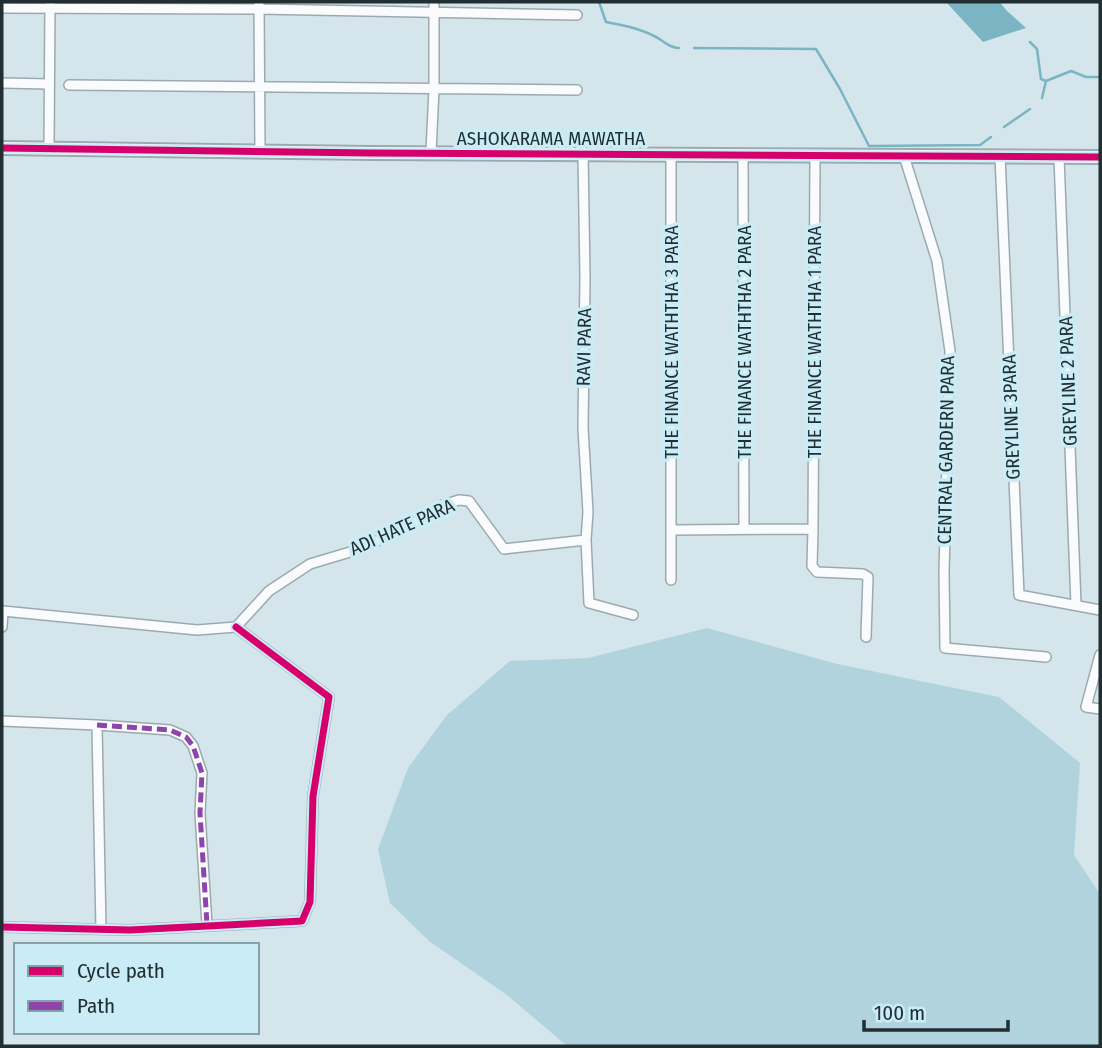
<svg xmlns="http://www.w3.org/2000/svg" width="1102" height="1048" font-family="'Fira Sans Condensed',sans-serif">
<style>
.green{fill:#b0d3de}
.water{fill:#7bb4c3}
.lines{fill:none;stroke-linecap:round;stroke-linejoin:round}
.stream{stroke:#7bb4c3;stroke-width:2.5}
.minor-casing{stroke:#9caaae;stroke-width:12}
.tertiary-casing{stroke:#9caaae;stroke-width:16}
.minor{stroke:#f9fbfc;stroke-width:9}
.tertiary{stroke:#f9fbfc;stroke-width:12}
.quiet{stroke:#8e44ad;stroke-width:5;stroke-dasharray:10 5;stroke-linecap:butt}
.cycleway-casing{stroke:#caecf6;stroke-width:11}
.cycleway{stroke:#d6006c;stroke-width:7}
.labels{text-anchor:middle;dominant-baseline:central;stroke-width:7;stroke-linejoin:round;paint-order:stroke}
.street-label{font-size:19px;fill:#212e32;stroke:#caecf6}
</style>
<rect width="100%" height="100%" fill="#d4e6ec"/>
<path class="green" d="M707,628L837,664L999,697L1080,763L1074,855L1100,894V1046H567L507,995L429,941L390,903L378,849L408,768L447,715L510,661L588,658Z"/>
<path class="water" d="M946,2H997L1026,28L983,42Z"/>
<g class="lines">
<path class="stream" d="M599,2L606,22C622,25 638,28 652,35C662,39 668,48 679,48
M998,2L1007,13
M1030,42L1037,49L1041,79L1046,81L1071,71L1086,77H1100
M694,48L816,49L840,89L869,146L980,145L991,137
M1042,98L1046,81
M1004,127L1030,109"/>
<defs>
<path id="minor" d="M259,2L260,152
M2,8L259,9L577,15
M2,83L49,84
M69,85L577,90
M49,147L50,2
M431,152L434,89V2
M583,153L585,277L583,428L588,512L586,540
M671,154V530
M743,155L744,529
M904,156L937,261L950,351L944,572L945,648L1046,657
M1000,156L1019,595L1100,610
M1059,157L1076,605
M813,529L815,156
M671,580V530L813,529L812,566L817,572L863,574L868,577L866,637
M2,627L3,611L197,630L236,627
M236,627L269,591L310,564L360,549L416,522L440,506L459,500L469,501L504,549L586,540L589,603L633,615
M1100,655L1086,707L1100,709
M2,721L97,725L101,929
M97,725L170,730L186,737L193,746L202,773L200,813L207,925
M2,927L130,930L302,921L310,902L313,796L329,697L236,627"/>
<path id="tertiary" d="M2,148L371,153L1100,157"/>
</defs>
<use href="#minor" class="minor-casing"/>
<use href="#tertiary" class="tertiary-casing"/>
<use href="#minor" class="minor"/>
<use href="#tertiary" class="tertiary"/>
<path class="quiet" d="M97,725L170,730L186,737L193,746L202,773L200,813L207,925"/>
<defs>
<path id="cycleway" d="M2,148L371,153L1100,157
M2,927L130,930L302,921L310,902L313,796L329,697L236,627"/>
</defs>
<use href="#cycleway" class="cycleway-casing"/>
<use href="#cycleway" class="cycleway"/>
</g>
<g class="labels">
<g class="street-label">
<text x="551" y="138">ASHOKARAMA MAWATHA</text>
<text transform="translate(671 342) rotate(-90)">THE FINANCE WATHTHA 3 PARA</text>
<text transform="translate(744 342) rotate(-90)">THE FINANCE WATHTHA 2 PARA</text>
<text transform="translate(814 342) rotate(-90)">THE FINANCE WATHTHA 1 PARA</text>
<text transform="translate(584 347) rotate(-89)">RAVI PARA</text>
<text transform="translate(1068 381) rotate(-92)">GREYLINE 2 PARA</text>
<text transform="translate(1011 417) rotate(-92)">GREYLINE 3PARA</text>
<text transform="translate(946 450) rotate(-89)">CENTRAL GARDERN PARA</text>
<text transform="translate(402 527) rotate(-24)">ADI HATE PARA</text>
</g>
</g>
<rect width="1102" height="1048" fill="none" stroke="#212e32" stroke-width="7"/>
<rect x="14" y="943" width="245" height="91" fill="#caecf6" stroke="#86a0a8" stroke-width="2"/>
<rect x="28" y="966" width="35" height="10" fill="#d6006c" stroke="#86a0a8" stroke-width="2"/>
<text x="77" y="978" font-size="21" fill="#212e32">Cycle path</text>
<rect x="28" y="1001" width="35" height="10" fill="#8e44ad" stroke="#86a0a8" stroke-width="2"/>
<text x="77" y="1013" font-size="21" fill="#212e32">Path</text>
<path d="M864 1020v10h144v-10" fill="none" stroke="#212e32" stroke-width="3.5"/>
<text x="874" y="1020" font-size="21" fill="#212e32" stroke="#caecf6" stroke-width="5" paint-order="stroke">100 m</text>
</svg>
